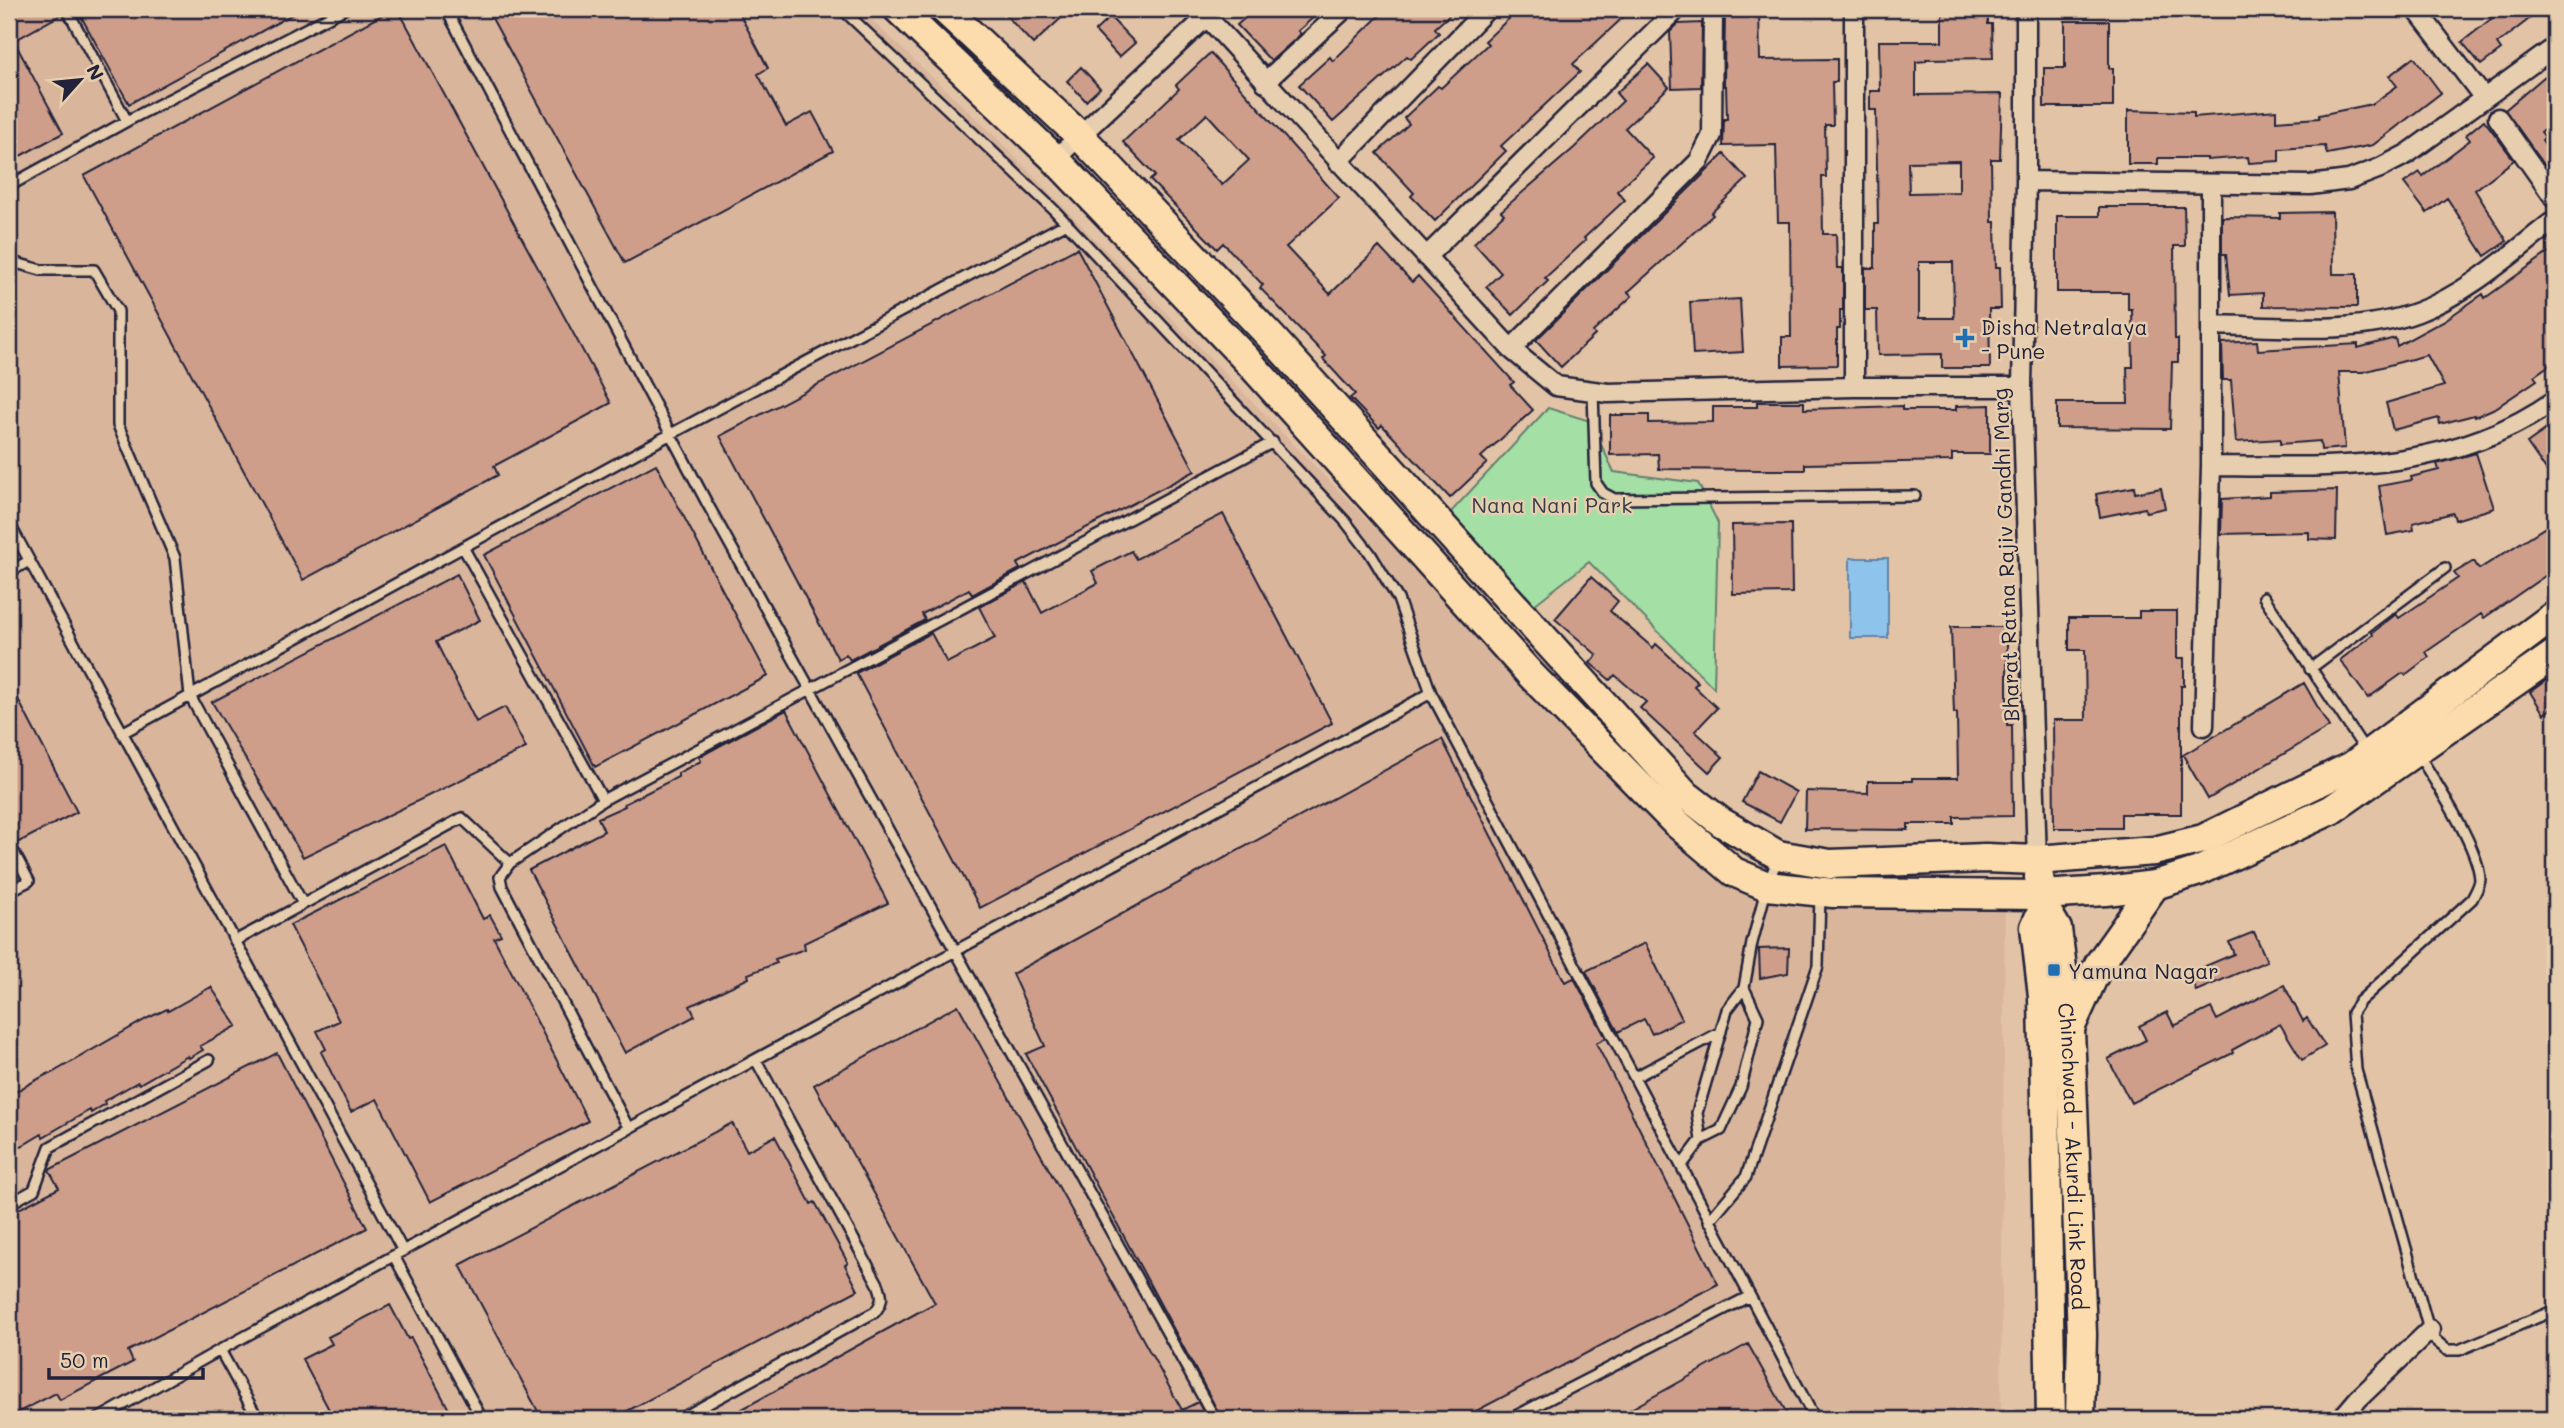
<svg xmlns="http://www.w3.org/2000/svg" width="2564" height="1428" font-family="Mali,sans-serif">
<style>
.built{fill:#d9b59c}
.green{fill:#a4dfa5;stroke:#638070;stroke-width:2}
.water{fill:#8ec4ec;stroke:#6383a5;stroke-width:2}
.building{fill:#ce9e8b;stroke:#22223b;stroke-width:2;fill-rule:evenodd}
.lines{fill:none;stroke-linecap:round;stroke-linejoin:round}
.service-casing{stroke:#22223b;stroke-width:14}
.minor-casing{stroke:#22223b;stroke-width:23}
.primary-casing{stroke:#22223b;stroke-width:33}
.service{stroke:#e6ceae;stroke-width:9}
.minor{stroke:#e6ceae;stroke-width:18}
.primary{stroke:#fcdcac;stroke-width:28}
.poi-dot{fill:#1f6fb2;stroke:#e6ceae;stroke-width:2.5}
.labels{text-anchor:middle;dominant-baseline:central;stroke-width:5;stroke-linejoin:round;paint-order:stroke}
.poi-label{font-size:21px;fill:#22223b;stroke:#e6ceae;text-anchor:start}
.park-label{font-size:21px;fill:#363e4b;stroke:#e6ceae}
.street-label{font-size:21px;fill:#22223b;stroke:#e6ceae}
</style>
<rect width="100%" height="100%" fill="#e3c3a6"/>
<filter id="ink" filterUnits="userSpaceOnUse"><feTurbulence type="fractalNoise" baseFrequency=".0143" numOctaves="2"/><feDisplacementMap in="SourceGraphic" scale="14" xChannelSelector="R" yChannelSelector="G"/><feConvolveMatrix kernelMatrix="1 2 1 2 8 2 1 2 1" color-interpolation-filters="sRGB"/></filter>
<g filter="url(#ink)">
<path class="built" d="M9,9H860L996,137L1686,849L1746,886L2005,894L2001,1419H9Z"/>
<path class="green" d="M1548,408L1590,421L1614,472L1698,483L1718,523L1714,688L1589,562L1534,605L1450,513Z"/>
<path class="water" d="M1850,558H1888V638H1850Z"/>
<path class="building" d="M9,9H60L62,14L14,41L63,133L9,162Z
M77,9H302L129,104Z
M393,9H398L611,403L494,466L498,475L303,580L84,176Z
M487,9H737L768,68L758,74L786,126L812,112L833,151L625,263Z
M1000,9H1071L1033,44Z
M1255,9H1323L1298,31L1301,34L1271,61L1237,25Z
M1386,9H1456L1435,28L1439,33L1411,59L1407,56L1333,122L1299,85L1330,57L1333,61Z
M1519,9H1632L1573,64L1580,72L1501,146L1506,151L1435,221L1411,196L1414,193L1377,153L1409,124L1404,118L1438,86L1441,88L1488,44L1485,41Z
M1942,9H1988V24H1992L1993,58L1926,59V61L1916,62V95L2002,94L2000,159H1991L1992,222H1995L1996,267H2000L2001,309H1989L1990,368H1942V354L1878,355L1877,310H1865V268H1875V224H1878L1876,110H1870V91H1880L1879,41H1942ZM1959,161V192L1909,193L1908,162ZM1919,262H1953L1954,318H1919Z
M2491,9H2542L2497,44L2501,50L2481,65L2462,42L2496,15Z
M1725,10H1759L1760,60L1837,59V82H1832L1833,125H1825L1826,177H1822L1823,234H1836L1837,268H1843V310H1840V329H1837V365L1782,366V337H1791L1790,222H1778L1776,145L1723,146L1724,119H1727L1726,86H1724Z
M1110,17L1135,43L1119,57L1095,31Z
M2065,21H2109V68H2113V107H2044V68H2065Z
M1702,23L1701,87L1672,88L1670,32L1678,24Z
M1210,53L1339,198L1286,247L1330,294L1379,247L1412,282L1418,276L1514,382L1510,385L1533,410L1481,457L1487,463L1450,498L1382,425L1379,428L1350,398L1355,394L1323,359L1326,356L1260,288L1263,285L1223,243L1217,249L1150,180L1155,176L1123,142L1179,89L1176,85ZM1207,114L1249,160L1222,185L1179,140Z
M2414,57L2441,93L2373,145L2327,154L2325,146L2279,149V161L2249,163L2248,157L2207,160V158H2158V164H2128V110L2194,112V117L2276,110V121L2319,118V115L2372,104L2397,86L2389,76Z
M1648,64L1669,87L1625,128L1653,158L1617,191L1625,200L1584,238L1586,240L1545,278L1548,281L1513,315L1486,287L1501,273L1474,243L1504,214L1501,211L1574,148L1623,101L1616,93Z
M1081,67L1100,88L1086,101L1067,81Z
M2545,76L2555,90V121L2541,132L2545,137L2542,140L2555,157V180L2505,110Z
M2484,120L2514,160L2475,190L2507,241L2485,256L2447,198L2427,213L2404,183L2420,172L2423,176L2470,140L2466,135Z
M1724,154L1747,179L1711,213L1713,215L1628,292L1632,296L1593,332L1595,335L1561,367L1536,340Z
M2099,207H2184L2185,246H2174L2175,339H2178V362H2172L2170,429L2057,428V403H2128L2127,367H2133L2132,309H2128V292H2057V216H2099Z
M2332,212L2333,274H2357V307L2263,306V293L2230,295L2226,254H2222V217L2280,218V213Z
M1077,248L1195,471L1017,564L1020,569L972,595L969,589L922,614L925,620L850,660L846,654L838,659L720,436Z
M2555,248V361L2534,376L2537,380L2497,407L2475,417L2474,415L2440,424L2439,418L2393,430L2386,403L2444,386L2427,355L2363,372H2339L2345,448L2321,450L2320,441L2280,444V439L2236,442L2231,380H2223L2222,343L2257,341L2258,350L2358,344V348L2395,338L2397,346L2445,320L2483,294L2485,298Z
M1740,299L1743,352L1693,355L1690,302Z
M1757,402H1804V409L1902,406V410H1956V406L1990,405V454H1952V461L1805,464V470H1758L1659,469L1658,454L1610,455V415H1649V423L1713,422V407H1757Z
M2555,423V483L2527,443Z
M2476,453L2494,508L2455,520L2453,513L2413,523L2414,530L2387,535L2379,486L2412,480L2411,477L2439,470L2437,464Z
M656,464L768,676L595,767L484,555Z
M2134,487L2135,493L2161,488L2165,508L2146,512L2145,508L2100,517L2096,494Z
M2337,490L2336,540L2309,539V532L2221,534L2222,499L2270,496V492Z
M1223,514L1332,723L980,908L856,673L931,633L947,663L995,638L979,607L1026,582L1042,613L1098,583L1092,571L1131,551L1136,559Z
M2555,521V569L2484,618L2481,614L2426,652L2429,657L2405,675L2403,673L2368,698L2340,660L2373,635L2372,633L2396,614L2399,618L2458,578L2454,573L2474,561L2479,569Z
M1791,524L1792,593L1733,594L1732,525Z
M457,574L480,620L436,642L476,722L505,707L526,748L303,857L212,702Z
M1591,577L1618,601L1610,611L1653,648L1656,644L1678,664L1698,682L1694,686L1717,708L1695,731L1723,757L1709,772L1640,708L1646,702L1615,675L1610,680L1590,663L1597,655L1555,619Z
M2139,611H2177V658H2184V686H2181V814H2121V828H2054L2053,720H2086L2085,650H2069V618H2139Z
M1951,627H2007V725H2012L2013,816L1954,817V824H1908V830L1805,829L1806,791L1868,793V781H1912V778H1958L1957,713H1954Z
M2555,674V706L2544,714L2530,692Z
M9,682L77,812L17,843L13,838L9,836Z
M2304,683L2329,727L2208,799L2183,755Z
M786,710L888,903L804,943L805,949L775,959L777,963L748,974L749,978L690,1006L695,1016L625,1053L529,870L604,831L598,818L625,806L624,804L678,777V773L701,761L699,757Z
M1442,739L1565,982L1574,978L1606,1038L1596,1043L1718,1284L1461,1419H1222L1026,1054L1045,1046L1012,974Z
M1758,771L1796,792L1780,822L1742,802Z
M446,846L483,919L490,915L501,935L494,938L588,1121L430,1202L377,1099L351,1112L321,1052L326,1049L317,1031L339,1021L290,925Z
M2254,932L2267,961L2196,991L2189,973L2234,954L2229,942Z
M1645,943L1682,1019L1652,1034L1644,1019L1618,1032L1586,971Z
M1789,948L1788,973L1760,978L1759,949Z
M2284,985L2303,1021L2307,1018L2325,1046L2302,1060L2280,1024L2232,1050L2233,1053L2131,1103L2108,1059L2146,1040L2139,1026L2167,1012L2174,1026L2211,1008L2217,1020Z
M211,987L237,1026L200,1046L203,1050L189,1058L188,1056L139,1084L138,1082L104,1101L105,1104L91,1113L90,1110L43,1137L42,1134L20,1147L9,1127V1095L49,1073L50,1074L148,1018L167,1009L168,1011Z
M958,1005L1182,1410L1198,1402L1207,1419H724L935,1303L814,1085Z
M277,1053L367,1228L128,1351L133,1362L60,1400L56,1393L9,1417V1214L59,1188L49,1170Z
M732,1123L747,1151L775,1136L811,1204L815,1202L848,1263L845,1265L858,1290L612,1419H542L460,1265Z
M390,1305L408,1339L411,1338L454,1419H334L302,1359L332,1344L328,1337Z
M1748,1344L1790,1419H1613Z"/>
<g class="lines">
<defs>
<path id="service" d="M67,9L127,121
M446,9L708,505L1215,1419
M842,9L1054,210L1345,521L1370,553L1398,599L1431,693L1815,1419
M9,186L127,121L344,9
M9,261L41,270H94L118,311V425L175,558L190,696L303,904
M1593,392L1596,483L1603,493L1614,499L1915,496
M9,523L403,1251
M463,547L603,800
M9,572L29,561
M2264,597L2365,750
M2310,669L2445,568
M122,733L671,434L1067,223
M2418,754C2436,783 2478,846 2480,879C2480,885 2475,893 2472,899L2360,1001L2352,1013L2356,1070L2427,1323L2435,1340L2447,1350H2459L2553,1311
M9,843L29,881L9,891
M235,941L462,818L510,863
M1635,1077L1721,1032
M629,1129L502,887L500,877L510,863L603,800L1273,442
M1701,1140L1721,1130L1741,1087L1758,1018L1744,988
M1682,1165L1701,1140L1697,1113L1727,1010L1744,988L1752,943L1767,886L1777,860
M9,1204L34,1190L50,1147L209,1060
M1709,1221L1746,1177L1818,966L1820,895
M394,1256L482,1419
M220,1350L258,1419
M98,1419L220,1350L1431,693
M680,1419L875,1312C883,1302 883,1296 878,1284L756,1060
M1510,1419L1750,1296"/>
<path id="minor" d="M2026,9V181L2022,387L2037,860
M2416,9L2484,98
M1207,17L1511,349L1556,386L1608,393L1854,387H2022
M1265,82L1341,12L1338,9
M2498,118L2555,199
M1055,159L1213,11
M1338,162L1487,9
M2026,181L2310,185L2349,180L2380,168L2407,154L2555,47
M1426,257L1677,9
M2211,325C2278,326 2354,336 2418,312C2469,293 2513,252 2555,220
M1511,349L1699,161L1712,135L1713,9
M1854,387V9
M2211,466C2332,467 2451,474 2555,400
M2204,726L2211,466V184
M2341,1419L2358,1399L2430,1330"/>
<g id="primary">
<path d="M898,9L1055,159L1247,360L1531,675L1675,822L1734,872L1767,886L1833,893L2042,895L2106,891L2155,885L2199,871L2331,810L2555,654"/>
<path d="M944,9L1079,135L1271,337L1686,795L1721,822L1778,855L1830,864L1985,858L2037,860L2154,851L2203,839L2352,766L2555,615"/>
<path id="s1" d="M2039,877L2044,907L2057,929L2070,1030L2082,1334L2080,1419"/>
<path d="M2044,907L2035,927L2043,996L2051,1419"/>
<path d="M2071,1026L2099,964L2155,885"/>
</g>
</defs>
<use href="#service" class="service-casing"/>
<use href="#minor" class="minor-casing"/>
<use href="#primary" class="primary-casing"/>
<use href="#service" class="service"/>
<use href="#minor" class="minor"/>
<use href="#primary" class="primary"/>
</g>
</g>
<g class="poi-dot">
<path d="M1961.5 327.5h7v7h7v7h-7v7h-7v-7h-7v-7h7z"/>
<rect x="2047" y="963" width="14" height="14" rx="3.5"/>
</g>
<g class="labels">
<g class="poi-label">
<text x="1981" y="326">Disha Netralaya<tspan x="1981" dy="24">- Pune</tspan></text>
<text x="2068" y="970">Yamuna Nagar</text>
</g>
<g class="park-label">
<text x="1552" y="504">Nana Nani Park</text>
</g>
<g class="street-label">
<text transform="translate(2005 555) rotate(-92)">Bharat Ratna Rajiv Gandhi Marg</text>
<text stroke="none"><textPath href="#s1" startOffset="284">Chinchwad - Akurdi Link Road</textPath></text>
</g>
</g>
<rect width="2564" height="1428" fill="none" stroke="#e6ceae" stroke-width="35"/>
<rect x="18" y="18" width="2529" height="1393" fill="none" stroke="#22223b" stroke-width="2.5" filter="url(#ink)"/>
<g transform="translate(80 80) rotate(63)" stroke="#e6ceae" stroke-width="5" paint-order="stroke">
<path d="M0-5L12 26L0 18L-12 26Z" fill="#22223b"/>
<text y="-10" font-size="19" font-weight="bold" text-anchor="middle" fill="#22223b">N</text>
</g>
<path d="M49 1368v10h154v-10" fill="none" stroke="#22223b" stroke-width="3.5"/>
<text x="60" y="1368" font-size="21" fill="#22223b" stroke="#e6ceae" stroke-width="5" paint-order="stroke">50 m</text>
</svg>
